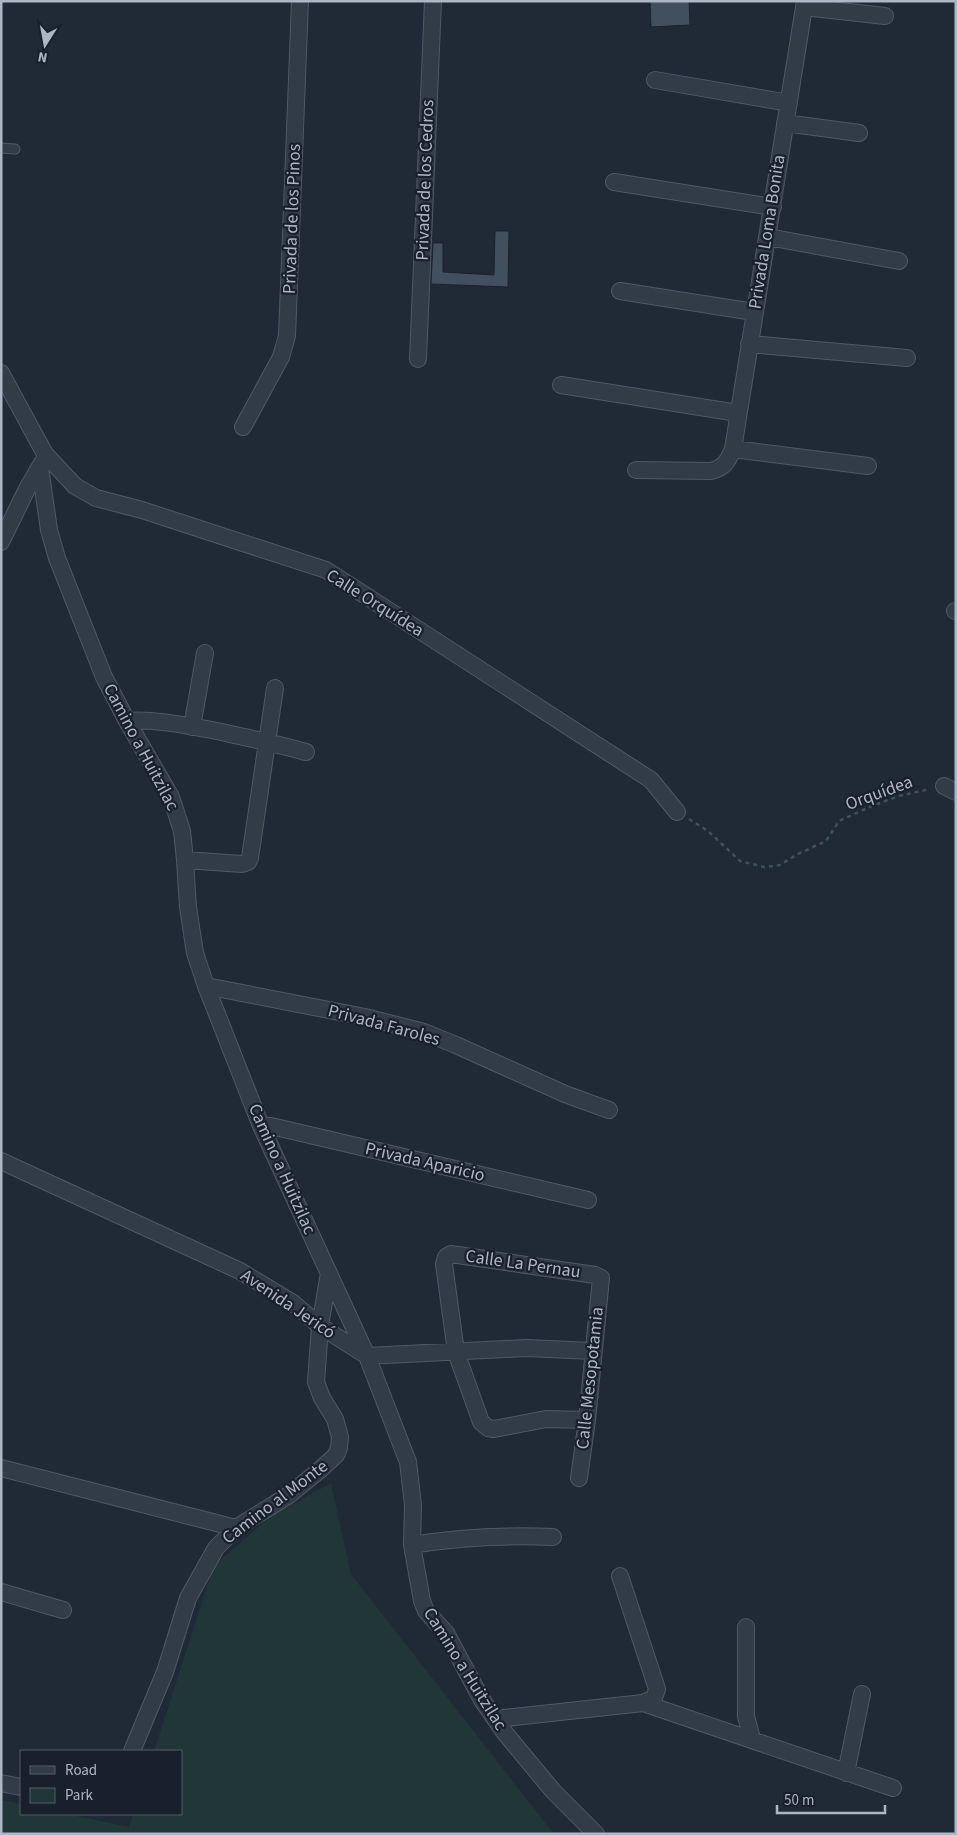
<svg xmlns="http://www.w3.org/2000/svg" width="957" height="1835" font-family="'Source Sans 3',sans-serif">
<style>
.green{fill:#213637}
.building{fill:#424f5e;stroke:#1a232d}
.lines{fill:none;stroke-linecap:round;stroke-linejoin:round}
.service-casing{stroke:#505965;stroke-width:11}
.minor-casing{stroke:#505965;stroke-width:18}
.path{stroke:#3e5355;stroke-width:2.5;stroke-dasharray:4 4;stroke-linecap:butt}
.service{stroke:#323c47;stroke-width:9}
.minor{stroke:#323c47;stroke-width:16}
.labels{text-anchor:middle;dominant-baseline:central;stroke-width:4.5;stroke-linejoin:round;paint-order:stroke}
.street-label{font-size:18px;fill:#acb6c4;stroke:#18212b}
</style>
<rect width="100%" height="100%" fill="#1f2a36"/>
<path class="green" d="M331,1483L351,1574L554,1834H1V1800L21,1804V1814H67L129,1827L133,1814H181V1751H154L214,1565L273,1515Z"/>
<path class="building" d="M650,1H689L690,25L651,27Z
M495,231H509L508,287L431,284L433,243H443V272L494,275Z"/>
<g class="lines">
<defs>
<path id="service" d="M1,148L15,149"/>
<path id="minor" d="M804,7L885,16
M655,80L789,103
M785,123L859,133
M614,182L773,207
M768,237L899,261
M620,291L754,312
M749,344L907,358
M418,359L433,1
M1,373L45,454L75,486L96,498L142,510L326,570L651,780L677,812
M561,385L738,413
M243,427L281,357L287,336L300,1
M733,449L868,466
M40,467L49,530L57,558L104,677L127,721L171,797L182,831L185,860L188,907L195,953L206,986L261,1126L367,1356L408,1462L413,1505L412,1545L422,1601L426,1611L446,1633L482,1700L505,1733L553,1791L596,1834
M636,470L711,471C724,468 728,461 733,449L805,1
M1,542L27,489L42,463
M955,611H956
M127,721C156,719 183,725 212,730C243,737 275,743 306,752
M192,727L205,653
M944,786L956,792
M185,860L242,864L248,862L250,858L275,688
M206,986L365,1017L424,1032L456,1045L565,1094L609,1110
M261,1126H271L588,1200
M1,1161L240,1271L293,1303L320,1326L367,1356L526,1348L593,1351
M1,1468L236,1528
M579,1478L587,1420L601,1278L595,1275L451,1254L446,1257L444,1264L456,1352L481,1422L488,1428L494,1429L546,1419L587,1420
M412,1545C460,1537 504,1535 553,1537
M620,1576L657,1689L654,1698L643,1703
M1,1592L63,1610
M746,1627V1716L752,1739
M495,1719L643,1703L893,1788
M132,1751L165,1672L188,1598L216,1548L236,1528L289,1495L321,1469L336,1455L339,1448L340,1437L335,1419L322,1398L316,1382L320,1326L329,1273
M846,1773L862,1694
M1,1783L21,1787"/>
</defs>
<use href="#service" class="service-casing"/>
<use href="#minor" class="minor-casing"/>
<path class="path" d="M689,819L708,831L740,861L764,867L780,865L796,855L826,841L839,821L872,806L899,796L930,789"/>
<use href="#service" class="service"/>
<use href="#minor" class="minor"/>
</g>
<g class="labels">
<g class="street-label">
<text transform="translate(425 180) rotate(-88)">Privada de los Cedros</text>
<text transform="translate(292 219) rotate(-88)">Privada de los Pinos</text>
<text transform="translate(767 232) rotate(-81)">Privada Loma Bonita</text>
<text transform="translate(375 603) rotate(32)">Calle Orquídea</text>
<text transform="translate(141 747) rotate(62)">Camino a Huitzilac</text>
<text transform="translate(879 793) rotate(-20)">Orquídea</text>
<text transform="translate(384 1025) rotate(15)">Privada Faroles</text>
<text transform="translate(425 1162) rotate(13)">Privada Aparicio</text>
<text transform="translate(282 1169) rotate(66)">Camino a Huitzilac</text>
<text transform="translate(523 1264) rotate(8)">Calle La Pernau</text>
<text transform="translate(288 1304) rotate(34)">Avenida Jericó</text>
<text transform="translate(590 1378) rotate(-84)">Calle Mesopotamia</text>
<text transform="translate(275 1502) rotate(-37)">Camino al Monte</text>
<text transform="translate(465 1669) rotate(58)">Camino a Huitzilac</text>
</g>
</g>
<rect width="957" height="1835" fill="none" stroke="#acb6c4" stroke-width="5"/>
<rect x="20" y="1750" width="162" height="65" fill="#18212b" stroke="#535d68"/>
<rect x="30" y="1766" width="25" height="8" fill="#323c47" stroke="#535d68"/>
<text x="65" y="1775" font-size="15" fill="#acb6c4">Road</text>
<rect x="30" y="1788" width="25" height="15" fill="#213637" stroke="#535d68"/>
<text x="65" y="1800" font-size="15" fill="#acb6c4">Park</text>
<g transform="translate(45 45) rotate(191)" stroke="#18212b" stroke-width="4" paint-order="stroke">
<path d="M0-4L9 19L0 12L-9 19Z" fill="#acb6c4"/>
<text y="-8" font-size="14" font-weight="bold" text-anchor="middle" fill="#acb6c4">N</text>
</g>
<path d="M777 1805v8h108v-8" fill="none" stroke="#acb6c4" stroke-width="2.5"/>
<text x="784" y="1805" font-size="15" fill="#acb6c4" stroke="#18212b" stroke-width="4" paint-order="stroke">50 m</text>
</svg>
